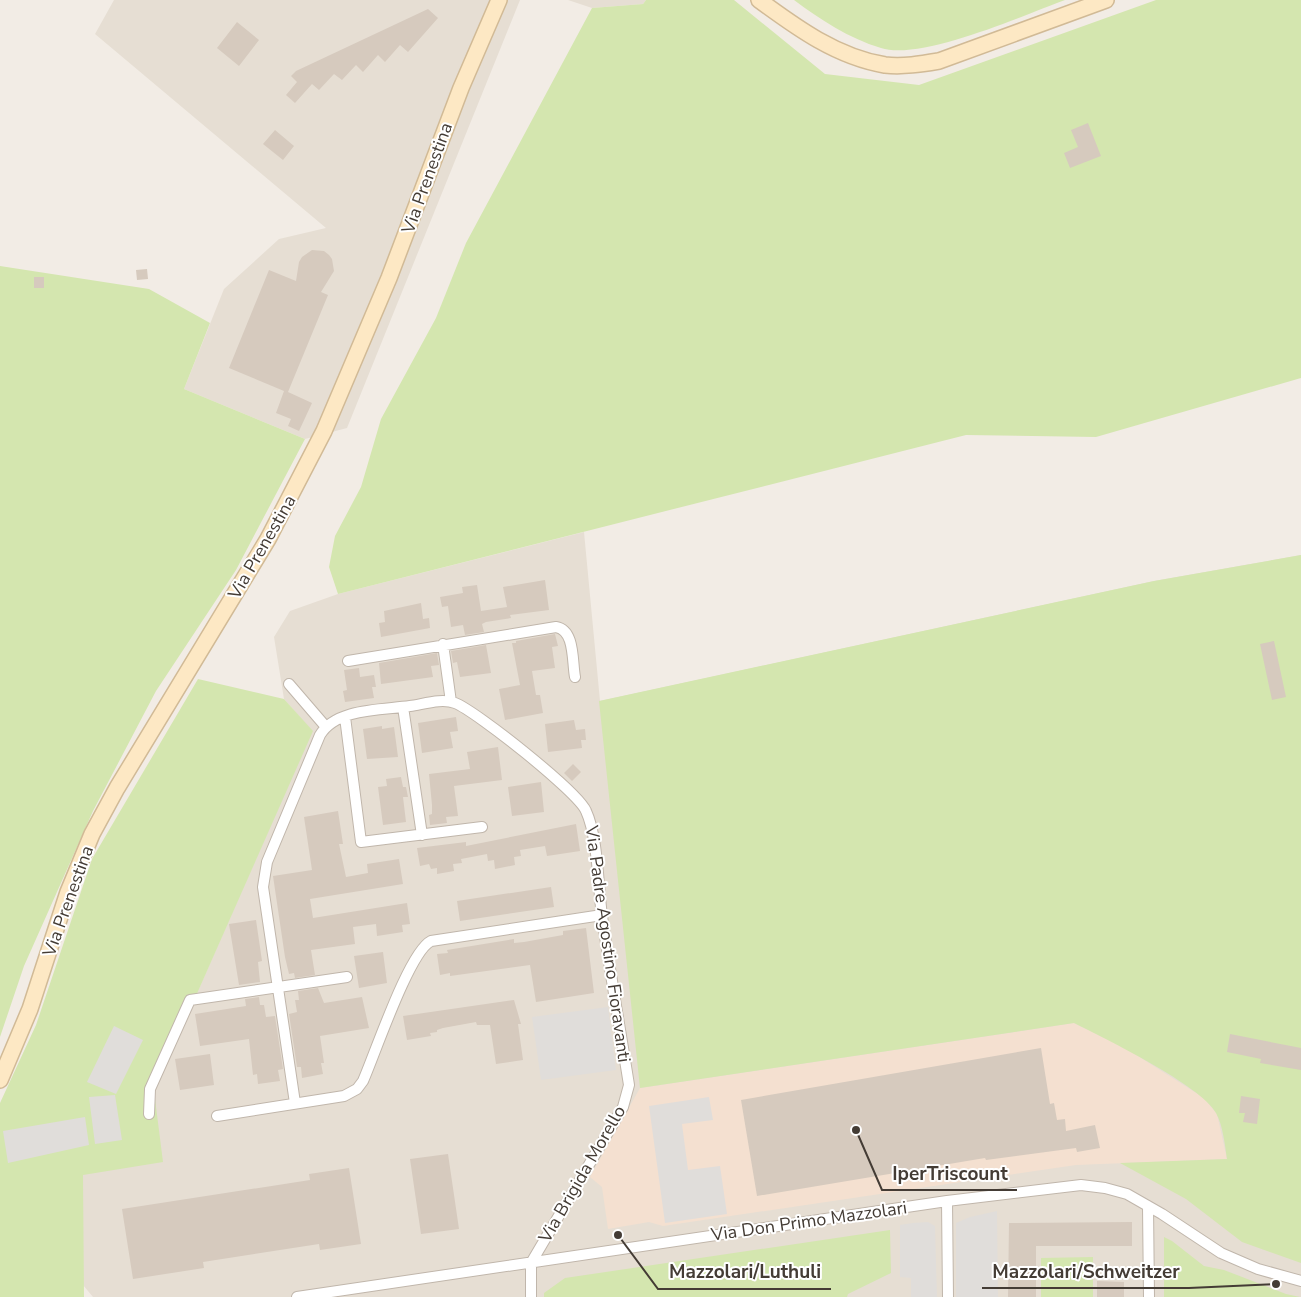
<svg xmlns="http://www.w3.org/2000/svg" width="1301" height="1297" font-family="'Nunito Sans',sans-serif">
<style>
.residential{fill:#e6ded3}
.commercial{fill:#f4e0d0}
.green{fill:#d4e6af}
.parking{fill:#e0ddda}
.building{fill:#d6cabe}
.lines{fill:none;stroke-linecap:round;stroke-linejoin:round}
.street-casing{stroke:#c0b6ab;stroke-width:12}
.secondary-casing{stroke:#d1ba96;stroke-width:18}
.street{stroke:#fff;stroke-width:10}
.secondary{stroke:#fde8c4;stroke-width:15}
.labels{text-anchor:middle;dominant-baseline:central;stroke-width:4;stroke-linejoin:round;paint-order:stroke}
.street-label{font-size:18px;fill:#443c35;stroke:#fff}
.leader{fill:none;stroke:#443c35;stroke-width:2}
.callout-dot{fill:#443c35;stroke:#fff;stroke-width:2}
.callout-label{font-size:19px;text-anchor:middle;font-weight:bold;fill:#443c35;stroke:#fff;stroke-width:4;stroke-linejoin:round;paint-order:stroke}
</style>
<rect width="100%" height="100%" fill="#f2ece5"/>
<path class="residential" d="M114,0H520L347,428L305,439L184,389L224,289L279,239L326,228L95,34Z
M568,0H646L643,4L592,8Z
M584,532L600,701L1154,581L1301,555V1297H93L83,1285V1174L154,1091L312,731L284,699L274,637L290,611L338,594Z"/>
<path class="commercial" d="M1074,1023L1127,1049L1204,1098L1217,1114L1227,1159L1076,1165L663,1226L649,1222L608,1229L602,1187L590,1177L640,1088Z"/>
<path class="green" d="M646,0H734L825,74L919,85L1156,0H1301V378L1096,437L966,435L338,594L329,567L335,536L361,487L381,419L436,318L466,243L592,8L643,4Z
M794,0H1065C1024,15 921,61 881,48C848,38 821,20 794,0Z
M0,266L149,289L210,323L184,389L305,439L236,570L156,691L93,811L24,966L0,1037Z
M1301,555V1263L1242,1242L1186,1199L1120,1163L1227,1159C1225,1146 1223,1125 1216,1113C1202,1086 1104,1038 1074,1023L640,1088L599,701L1154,581Z
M198,679L284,699L313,731L154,1091L163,1162L83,1175L84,1297H0V1103L36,1025L92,859Z
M890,1230L891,1273L848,1294L847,1297H544V1293L565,1278Z
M1164,1237L1172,1241L1204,1266L1224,1270L1286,1294L1300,1297H1164Z
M1093,1257V1297H1041V1258Z"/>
<path class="parking" d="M608,1007L616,1070L541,1080L532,1017Z
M114,1026L143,1040L116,1094L87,1082Z
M115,1095L122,1140L95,1144L89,1097Z
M709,1097L713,1120L682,1124L688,1170L720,1166L727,1214L665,1223L649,1106Z
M85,1117L89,1145L8,1163L3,1131Z
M997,1211L998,1297H956V1223L970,1217Z
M913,1223L928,1222L935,1226L937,1297H911V1278L900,1277V1225Z"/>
<path class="building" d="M428,9L438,18L408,52L400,45L385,62L378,55L363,72L356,65L342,80L334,74L319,90L312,84L295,103L286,95L297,82L291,76L296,71Z
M237,22L259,40L239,66L217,48Z
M1088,123L1101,156L1070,168L1064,153L1078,147L1071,130Z
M275,130L294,146L283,160L263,144Z
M312,250L324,251L329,255L332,259L334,271L321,292L328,295L288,392L312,403L299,431L288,426L291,419L276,413L284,391L229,368L269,270L296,281L299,262L302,257Z
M147,269L148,279L137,280L136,270Z
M34,277H44V288H34Z
M545,580L549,610L510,615L511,618L486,622L482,624L484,632L465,635L463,625L451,627L448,606L442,607L440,597L463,593L462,587L477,585L481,611L507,607L503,587Z
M421,603L423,619L429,618L430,628L381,637L379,623L385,622L384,611Z
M555,634L558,646L552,647L555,668L532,671L536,695H540L543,713L505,720L499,689L520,685L512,643H516V641Z
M1274,641L1286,697L1272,700L1260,644Z
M486,645L491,673L460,677L457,662L453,663L451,651Z
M437,653L439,665L431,666L433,677L381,684L379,663Z
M359,668L360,677L374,675L376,687H372L374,698L345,702L343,691L347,690L344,670Z
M456,717L458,731L450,732L453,748L422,753L418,723Z
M574,720L576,730L585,729L586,740H581L582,748L548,752L545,724Z
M382,726V729L394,727L398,757L367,759L363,729Z
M498,747L502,780L454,786L458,816L446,817L447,823L430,825L429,815L432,814V805L429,774L470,769L467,752Z
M573,764L581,772L572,781L564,773Z
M401,777L403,787H406L408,797H403L406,822L383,825L378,787L387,786L386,779Z
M541,782L544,812L512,816L508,787Z
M338,811L343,844H339L346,877L368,873L367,864L399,859L403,884L310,899L313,918L407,903L410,924L402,925L403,932L377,936L376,924L353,927L355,944L311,950L315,975L295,978L294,973L289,974L285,957L273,876L312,870L304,817Z
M576,824L580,851L547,856L545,846L520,850L521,856L514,857L515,865L495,869L494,860L488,861L487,854L461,859L462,863L453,864L454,871L437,874V868L431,869L429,864L420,866L417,848L466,842V846Z
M551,887L554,907L460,921L457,901Z
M256,920L262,961L258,962L260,982L239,985L229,924Z
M586,928L594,993L536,1002L530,965L450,976V973L440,975L437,954L448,953L447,950L514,939V943L524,942L563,935V931Z
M383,952L387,983L359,988L354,956Z
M318,988L324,1003L362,997L369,1028L320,1036L324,1063H321L323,1074L302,1078L301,1067H297L289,1014L297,1012L295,1000H299L298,991Z
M259,997L260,1005H264L266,1017L275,1016L283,1069L278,1070L280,1081L258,1084L257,1074L253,1075L249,1039L200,1046L195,1014L246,1006L245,999Z
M514,1000L521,1024H518L523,1060L496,1064L490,1025H477L476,1022L443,1028L437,1030V1032L430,1033L431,1036L407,1040L403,1016Z
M1230,1034L1301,1048V1070L1260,1063L1261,1059L1227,1052Z
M1041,1048L1050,1104L1054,1103L1057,1120L1065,1119L1066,1131L1095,1125L1100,1148L1077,1152L1076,1148L986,1160L985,1158L757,1196L741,1100Z
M210,1054L214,1085L180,1090L175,1059Z
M1241,1096L1260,1099L1257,1124L1243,1122L1245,1113H1239Z
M448,1154L459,1229L421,1234L410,1159Z
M349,1168L361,1244L320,1250L319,1244L203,1262L204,1268L133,1279L122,1209L310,1180L309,1174Z
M1132,1222V1246H1036V1297H1008L1009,1223Z
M1097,1281L1124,1282V1297H1097Z"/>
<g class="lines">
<defs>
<path id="street" d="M443,644L451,702
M348,661L556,627C575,630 572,661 575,677
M289,684L326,727
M403,707L422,835
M345,717L361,842L482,827
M295,1103L263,887L267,862L320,735C336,708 382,710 410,706C424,704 442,698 455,703C476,711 578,792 586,811C598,837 598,886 602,916C610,972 620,1028 629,1085L623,1107L531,1263V1297
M149,1114L150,1089L190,1000L347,977
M217,1116L344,1096L357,1089L363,1081C375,1054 409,952 431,941L602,915
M947,1201L948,1297
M1148,1206L1149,1297
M297,1297L947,1201L1081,1185L1105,1188L1127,1194L1162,1214L1221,1253L1258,1269L1301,1281"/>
<path id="secondary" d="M759,0C797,28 837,57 885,65C903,67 921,64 939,61L1106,0
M0,1080L30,1009L68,892L92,834L117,788L268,539L324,431L389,278L461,88L499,0"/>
</defs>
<use href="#street" class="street-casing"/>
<use href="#secondary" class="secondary-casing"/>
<use href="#street" class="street"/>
<use href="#secondary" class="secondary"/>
</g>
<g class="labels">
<g class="street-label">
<text transform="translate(427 178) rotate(-70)">Via Prenestina</text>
<text transform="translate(262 547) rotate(-60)">Via Prenestina</text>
<text transform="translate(68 901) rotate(-70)">Via Prenestina</text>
<text transform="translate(608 944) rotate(82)">Via Padre Agostino Fioravanti</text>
<text transform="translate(582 1174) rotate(-60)">Via Brigida Morello</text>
<text transform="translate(809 1221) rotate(-8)">Via Don Primo Mazzolari</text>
</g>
</g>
<path class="leader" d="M856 1130L882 1190H1017M1276 1284L1189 1288H982M618 1235L658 1289H831"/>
<g class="callout-dot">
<circle cx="856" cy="1130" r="5"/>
<circle cx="1276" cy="1284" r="5"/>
<circle cx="618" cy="1235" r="5"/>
</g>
<g class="callout-label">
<text x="950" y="1180">IperTriscount</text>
<text x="1086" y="1278">Mazzolari/Schweitzer</text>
<text x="745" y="1278">Mazzolari/Luthuli</text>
</g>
</svg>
